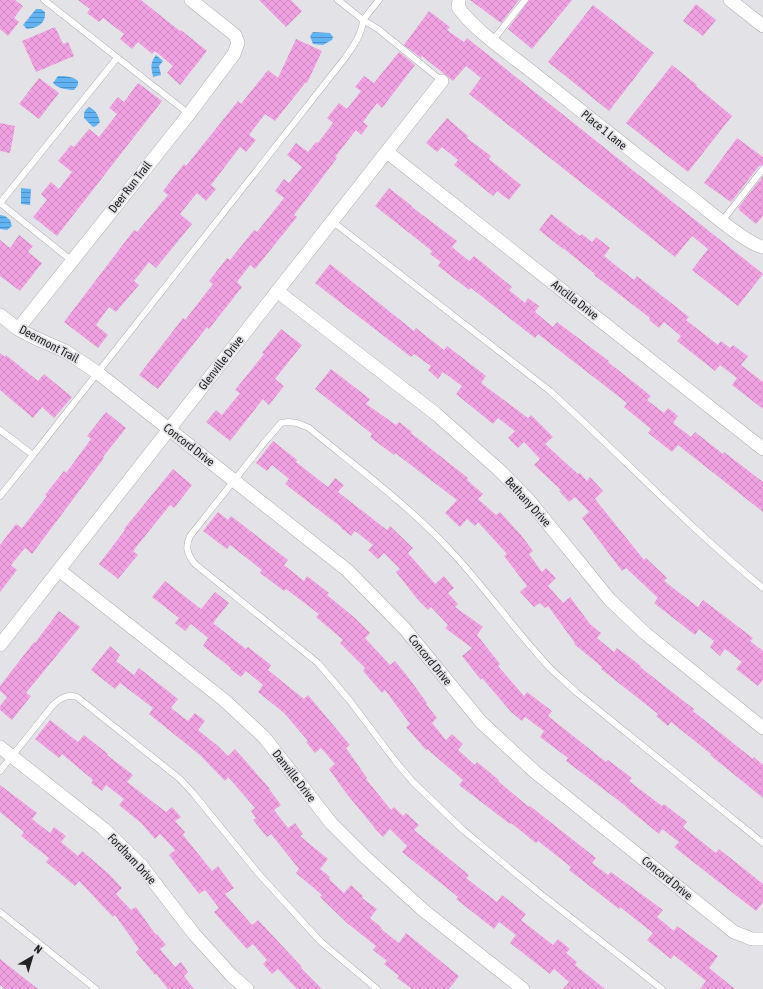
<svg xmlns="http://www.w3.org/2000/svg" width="763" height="989" font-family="'Asap Condensed',sans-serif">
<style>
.water{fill:url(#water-rules)}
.building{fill:url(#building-cross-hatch)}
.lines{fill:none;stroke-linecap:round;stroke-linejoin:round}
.lane-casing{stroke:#b0b0b3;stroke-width:7}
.street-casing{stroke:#b0b0b3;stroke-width:14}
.lane{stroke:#fff;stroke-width:6}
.street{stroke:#fff;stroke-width:13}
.labels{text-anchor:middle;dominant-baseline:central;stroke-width:3.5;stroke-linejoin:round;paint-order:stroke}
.street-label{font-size:12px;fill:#232325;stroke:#e3e3e7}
</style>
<defs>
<pattern id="water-rules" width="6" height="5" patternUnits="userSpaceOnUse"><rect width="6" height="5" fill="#61b3f4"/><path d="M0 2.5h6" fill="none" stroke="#5091c5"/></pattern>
<pattern id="building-cross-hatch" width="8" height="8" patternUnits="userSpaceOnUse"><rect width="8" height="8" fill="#f0a1e1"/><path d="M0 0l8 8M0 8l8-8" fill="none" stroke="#ce8ac1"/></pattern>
</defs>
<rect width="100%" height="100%" fill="#e3e3e7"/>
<path class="water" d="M36,9H41L45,12C46,24 37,28 27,29L23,25Z
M313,32L330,33L333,37L332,40L323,45L313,44L310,36Z
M156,55L163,61L159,66L161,75L153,77C151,67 150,63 156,55Z
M58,76C65,76 72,76 78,81V85L74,90C67,90 57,88 53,83Z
M89,107C96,110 98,115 100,122L96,126L93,127L84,118C84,113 84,110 89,107Z
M21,188L31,189L30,205L21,204Z
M0,215L5,216L10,220L12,226L7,230L0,229Z"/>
<path class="building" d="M0,0H15L23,6L14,18L19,22L8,36L0,29Z
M78,0H141L180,31L181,30L207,51L180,85L167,73L173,66L155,51L152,54L138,42L132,49L120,39L124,34L103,18L99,22L87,13L90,9Z
M259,0H291L302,11L286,27Z
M470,0H519L501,23Z
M529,0H572L532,49L508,29Z
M696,4L716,20L703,36L683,21Z
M593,5L654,53L609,111L548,62Z
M429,11L450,27L447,30L464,42L467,38L763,274L738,306L692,270L708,249L692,236L675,257L469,94L481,78L466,66L453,81L422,56L421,58L404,45Z
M55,27L63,44L68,42L74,56L36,72L22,41Z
M296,39L322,51L307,83L306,82L275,121L265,114L249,135L256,140L246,152L240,147L211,185L216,189L206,201L197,193L180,214L192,224L156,268L149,262L134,281L139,285L116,312L109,307L96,325L108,335L98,348L64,322L134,230L137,232L168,195L163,191L184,164L186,166L238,101L241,104L268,70L278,78Z
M399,52L415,65L382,108L377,103L363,122L368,126L361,135L356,130L335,157L337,158L294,215L297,217L255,269L250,265L237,282L242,287L209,329L207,327L158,389L139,375L183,318L185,320L213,284L209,281L227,258L230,260L254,230L257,232L284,198L275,191L284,179L289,183L302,167L287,155L296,143L308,152L316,142L318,143L333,123L327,118L339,103L347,109L361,91L355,87L364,76L374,83Z
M672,65L697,85L696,86L732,116L688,172L626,123Z
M39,78L59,93L39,119L19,104Z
M138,83L162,101L57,236L33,217L47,200L41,194L51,182L59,189L72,172L58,161L71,145L74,147L89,129L99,137L117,114L109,108L118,97L124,102Z
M447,118L468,136L467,138L491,156L489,159L521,185L509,200L497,191L493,196L454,165L458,160L442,147L437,152L426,143Z
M0,123L15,126L10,153L0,151Z
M737,138L763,157V165L759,166L731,202L704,183Z
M763,176V216L756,224L739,210L740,209L738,208Z
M389,188L412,206V207L457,241L452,247L469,261L474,256L512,287L509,290L525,303L528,298L539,306L535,312L553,327L557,322L609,361L608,362L651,396L647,400L664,413L668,408L678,416L673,423L691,437L695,432L723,454L724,452L763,482V512L678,445L672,452L648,433L651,429L624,407L627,403L538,334L535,338L471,288L469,290L438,266L441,262L430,254L432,251L375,206Z
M551,214L580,236L582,234L592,242L596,237L610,248L604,256L634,280L637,276L689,317L686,320L718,345L721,341L730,348L733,345L748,356L741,365L763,382V409L732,385L737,378L720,365L715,371L677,341L681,336L664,322L659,328L649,320L650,318L594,275L595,274L563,248V249L539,230Z
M19,235L33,246L28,252L42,263L20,291L0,276V240L10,248Z
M330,264L414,331L416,328L444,350L447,346L486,376L481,383L528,418L531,415L553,437L545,444L578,474L580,473L587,481L590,477L603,491L595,499L644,560L646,558L667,578L664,581L698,607L703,600L753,638L750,641L763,651V680L758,686L736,669L742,662L725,649L720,656L710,647L714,641L699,629L695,635L654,603L658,598L626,568L622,571L582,518L589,512L575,497L569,502L559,491L561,490L534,465L540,459L524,442L518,448L508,438L515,431L498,418L493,424L456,394L462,386L443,372L438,379L428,370L431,366L414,354L411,357L315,283Z
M281,329L302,345L275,379L284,386L269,405L263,399L230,441L206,422L216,410L222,415L240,393L235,390L264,354L262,353Z
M0,353L5,357L6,355L38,381L44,374L72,397L54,418L42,407L33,418L0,390Z
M331,369L370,399L366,404L396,425L399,422L412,432L411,433L468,478L467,480L483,494L478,499L496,515L500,512L521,535L533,551L529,554L542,572L546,568L556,578L548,586L563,603L570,597L590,624L601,633L597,638L614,652L617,648L641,666L640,667L694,709L693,711L753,759L754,757L763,765V798L710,755L711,754L671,722L668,726L656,716L658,714L601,669L602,667L574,644L575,643L548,606L545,608L540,603L534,607L520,592L527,586L504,556L507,554L478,522L475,526L467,519L460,527L445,513L457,500L395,453L394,455L370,437L372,434L315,389Z
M106,412L126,428L103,457L104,458L32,554L25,548L11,565L17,570L0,592V545L16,524L22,528L47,496L45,495L64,471L66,473L91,439L87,436Z
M273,441L297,460L296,462L328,487L335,478L344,485L338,492L387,530L390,526L413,548L408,553L435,584L444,576L454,588L448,593L458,604L455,607L483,627L477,635L500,664L498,666L524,696L527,692L552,711L548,716L606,762L608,760L632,778L629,781L662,806L664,804L687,822L683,827L716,853L719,849L763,884V902L756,911L674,847L679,842L662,829L659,834L626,807H627L566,761L568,758L540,737L544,731L525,717L522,721L511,712L482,678L481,680L462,656L472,648L445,628L448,625L431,607L428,610L418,600L396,572L400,569L384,553L378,559L368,550L373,545L355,531L351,536L341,528V527L285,484L289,479L272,465L267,471L256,463Z
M173,469L192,485L174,508L170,505L133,551L138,555L118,579L99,564L125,530L124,529Z
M218,512L228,520L231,516L288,560L284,565L304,581L307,576L329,593L327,595L355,618L370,633L365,638L390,665L395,661L408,677L427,703L426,704L437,718L432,723L446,740L452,734L463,744L458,750L475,765L477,762L499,780L498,781L529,807L530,806L596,858L592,863L608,875L611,872L663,910L657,917L674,931L677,926L718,956L709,968L735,989H700L706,981L674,955L671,959L647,940L653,933L620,907L619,909L569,870L571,867L538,841L536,843L511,823L510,824L459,785L463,780L427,749L426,750L406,727L410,724L385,690L382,693L363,671L365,668L340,643L343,640L316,617L319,614L286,589L284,591L260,573L262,570L230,545L227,549L203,531Z
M165,581L201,609L215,592L229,603L213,623L246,649L248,647L271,665L268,670L304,699L308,695L350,745L346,748L367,778L366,779L391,810L394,807L403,816L406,813L419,825L414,830L469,875L466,878L497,902L502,895L526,914L521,920L553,945L558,939L570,949L566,953L577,962L575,965L605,989H563L569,982L554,969L550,974L510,943L516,935L499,922L494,929L456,899L458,897L402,852L407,846L390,829L383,837L374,828V827L346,793L329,769L335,764L321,748L315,753L306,742L308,741L284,713L258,692L263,685L246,671L241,677L230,669L231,668L203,646L208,638L191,624L185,631L175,623L179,618L152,597Z
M59,611L80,627L26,693L31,696L12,720L0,710V706L7,697L0,691V686L34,642L35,643Z
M110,646L120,655L116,661L134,675L139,668L178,699L171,708L188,721L195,713L205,721L198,730L218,746L228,756L235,749L270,789H269L281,805L274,810L288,828L295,823L303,834L300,836L328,859L320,869L330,877L329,879L344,893L351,885L363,896L362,898L377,909L370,918L382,928L381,929L399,943L406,933L459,976L449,989H412L397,978L399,976L384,964L387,961L373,950L376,946L347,923L320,897L322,895L296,873L299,869L271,834L267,837L253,820L256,818L251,811L255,808L228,777L225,781L200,755L149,714L153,708L120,683L115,689L91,670Z
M50,720L78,742L84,735L108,754L107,755L133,775L127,782L166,812L172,807L181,817L175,821L185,832L183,835L212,871L218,866L234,888L225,894L252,925L258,920L302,967L301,968L322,989H297L278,969L272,974L263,964L267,960L253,944L247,949L214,912L219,908L205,890L199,894L169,855L175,850L160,834L155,839L141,823L119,805L124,799L106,785L102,791L91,783L93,780L62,754L59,758L35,739Z
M0,785L37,813L32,819L50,833L54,827L66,836L61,842L78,856L82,851L109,874L122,888L116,894L131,910L136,907L156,935L157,934L166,945L160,949L175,967L181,962L188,972L184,976L194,989H168L156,974L155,975L136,952L139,949L115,915L113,917L79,881L75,886L46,862L49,858L21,836L24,832L0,812Z
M0,959L38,989H5L0,985Z"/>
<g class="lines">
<defs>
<path id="lane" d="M44,0L189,114
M379,0L363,20L378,29L442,81
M493,40L525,0
M332,221L550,391C622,456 688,527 763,588
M722,221L763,169
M72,261L0,203L117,58
M0,430L33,455L345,58C353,46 362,35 363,20L338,0
M0,496L33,455
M0,771L53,705C61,698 67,694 77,697L180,779L193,793L258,873L321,942L377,989
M0,912L96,989
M662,989L542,895L463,830L413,782L396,762L350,701L318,663L195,564C187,554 185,547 190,536L263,444L281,423L288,422L297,423L309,428C355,466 408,505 449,549C485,587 515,631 551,669C559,677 568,684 576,692L763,843"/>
<path id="street" d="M459,0L458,7C474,30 508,53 531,71C584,113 637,156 691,197C705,208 748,245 763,247
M730,0L763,26
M387,152L763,449
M277,291L436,414L498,469L527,498L610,600L646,634L763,728
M0,315L18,329L33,337L65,351L98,373L347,570L405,629L481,722L535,772L734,932L752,939H763
M18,329L189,114L234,54L238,43L235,35L191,0
M59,570L224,700L264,737L331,823L365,857L423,910L523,989
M0,645L442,81
M0,747L104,829L141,865L194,934L232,976L247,989"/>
</defs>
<use href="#lane" class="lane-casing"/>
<use href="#street" class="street-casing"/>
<use href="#lane" class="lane"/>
<use href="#street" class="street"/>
</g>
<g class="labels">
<g class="street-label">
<text transform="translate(604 130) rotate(39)">Place 1 Lane</text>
<text transform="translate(130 187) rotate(-52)">Deer Run Trail</text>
<text transform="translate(575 300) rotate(38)">Ancilla Drive</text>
<text transform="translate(49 344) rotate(28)">Deermont Trail</text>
<text transform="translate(221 363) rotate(-52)">Glenville Drive</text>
<text transform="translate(189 445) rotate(38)">Concord Drive</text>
<text transform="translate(528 502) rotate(48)">Bethany Drive</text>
<text transform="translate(430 660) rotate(51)">Concord Drive</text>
<text transform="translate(294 776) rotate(52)">Danville Drive</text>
<text transform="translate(132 859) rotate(47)">Fordham Drive</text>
<text transform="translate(667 878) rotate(39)">Concord Drive</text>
</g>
</g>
<g transform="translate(32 957) rotate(38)" stroke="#e3e3e7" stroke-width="3" paint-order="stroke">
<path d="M0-3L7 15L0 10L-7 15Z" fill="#232325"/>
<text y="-6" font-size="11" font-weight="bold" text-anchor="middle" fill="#232325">N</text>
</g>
</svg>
